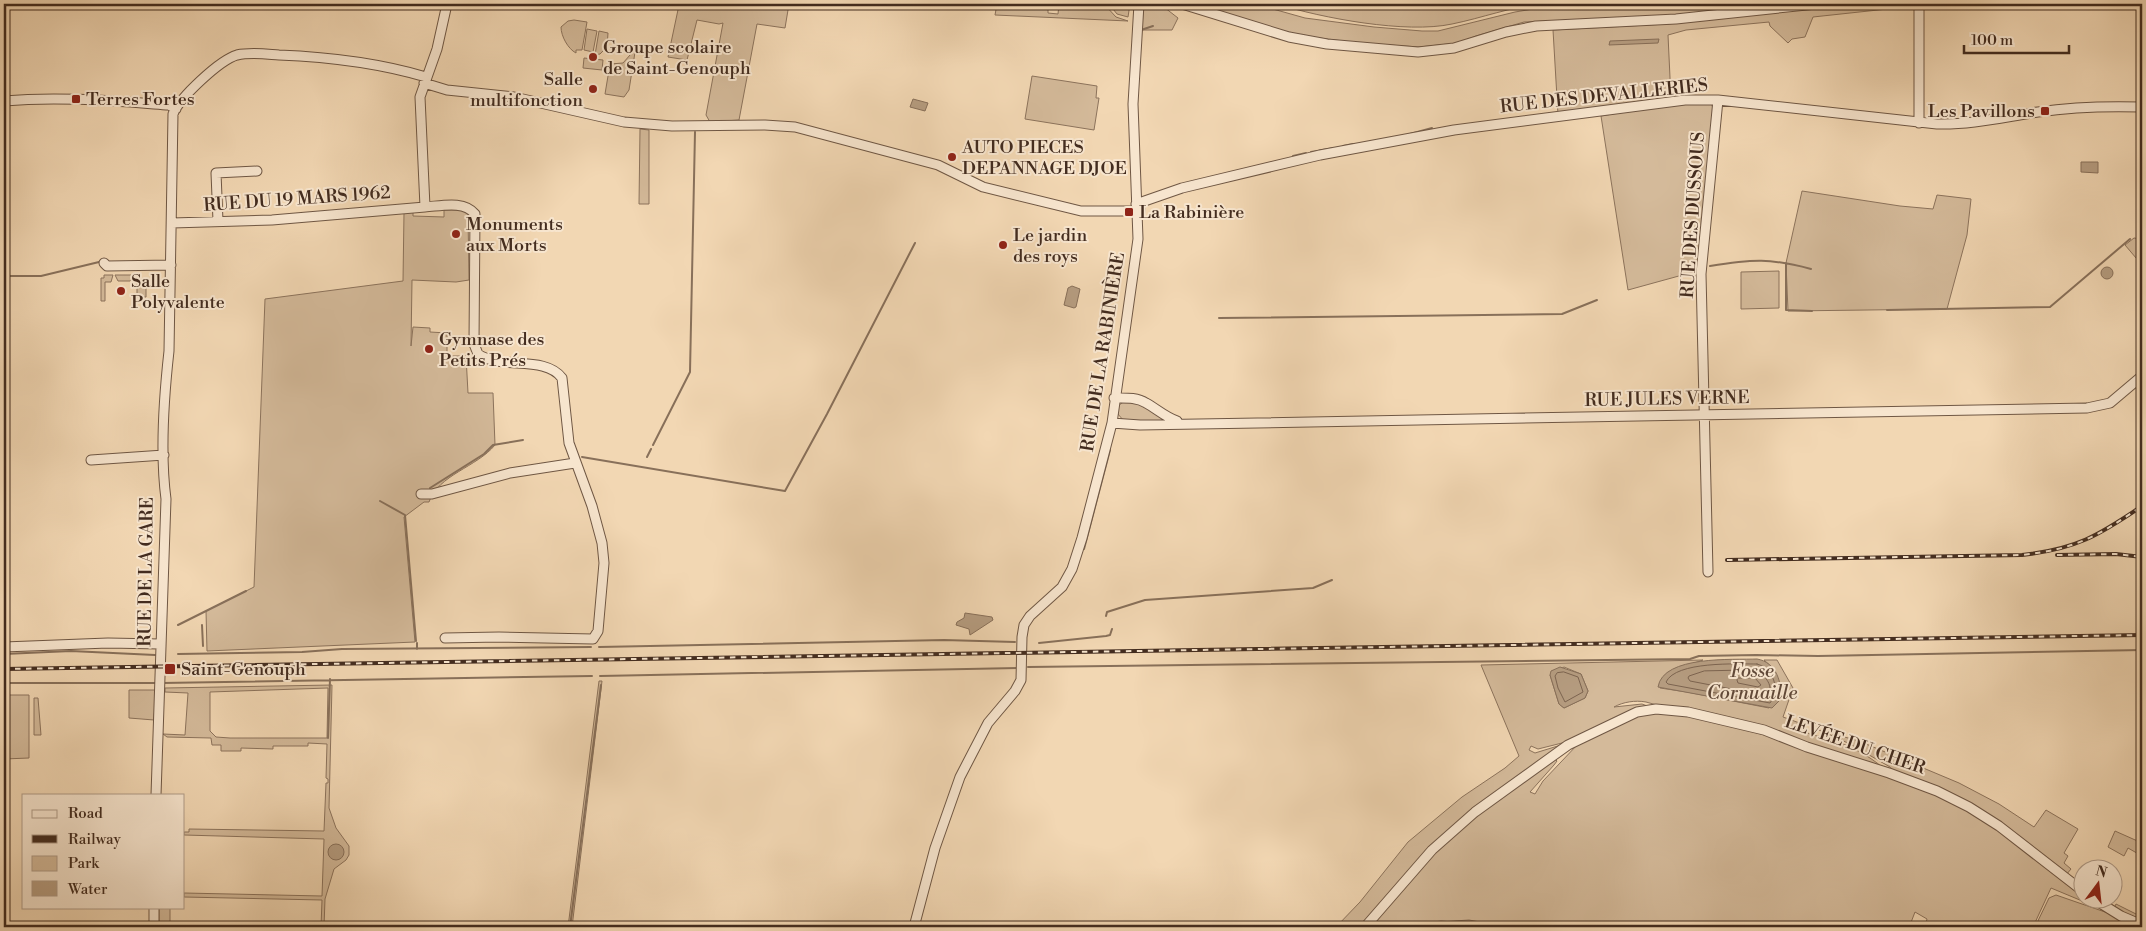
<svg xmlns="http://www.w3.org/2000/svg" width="2146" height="931" font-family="'Libre Bodoni',serif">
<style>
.green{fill:#d4ba9a;stroke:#8c735c;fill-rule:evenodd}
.water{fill:#b69d81;stroke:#88705a}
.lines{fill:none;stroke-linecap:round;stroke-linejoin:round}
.shore{stroke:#7c6450;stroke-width:1}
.stream{stroke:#88705a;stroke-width:2}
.minor-casing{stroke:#6f5744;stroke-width:11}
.minor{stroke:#f7e5ce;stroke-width:9}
.rail-casing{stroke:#432c1f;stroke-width:4}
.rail{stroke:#f7e5ce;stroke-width:2;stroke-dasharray:5.5;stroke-linecap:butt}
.poi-dot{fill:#8f2418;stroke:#f7e5ce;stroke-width:2}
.labels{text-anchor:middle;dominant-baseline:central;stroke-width:4;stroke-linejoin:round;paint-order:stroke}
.poi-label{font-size:18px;fill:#432c1f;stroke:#f7e5ce;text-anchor:start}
.street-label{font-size:18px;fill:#432c1f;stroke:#f7e5ce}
.water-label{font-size:19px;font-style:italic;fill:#604838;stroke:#f7e5ce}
</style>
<rect width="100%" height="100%" fill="#f2d7b3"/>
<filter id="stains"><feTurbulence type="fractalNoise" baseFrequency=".004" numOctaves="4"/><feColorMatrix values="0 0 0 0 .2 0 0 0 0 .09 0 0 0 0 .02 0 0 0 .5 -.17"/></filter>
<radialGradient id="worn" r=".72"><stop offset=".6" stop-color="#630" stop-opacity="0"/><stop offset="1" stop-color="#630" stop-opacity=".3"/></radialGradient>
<path class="green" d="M701,4H789L785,28L757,24L739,120L710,122L706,115L723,23L719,24L697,20L687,60L668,57L679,5L699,7Z
M997,4H1048V13L1058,14L1059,4H1104L1116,17L1128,21L995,15Z
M1109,4H1130L1128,17L1117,14Z
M1146,4H1160L1178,18L1172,30H1142L1143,10Z
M1192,4H1255L1305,18L1374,27L1422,31H1438L1515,12L1539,8L1662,4H1790L1670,16L1524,22L1476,36L1458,43L1419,47L1358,43L1289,34Z
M1277,4H1541C1510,7 1482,18 1452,24C1406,34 1322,18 1277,4Z
M1855,4H1914L1915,6L1813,17L1805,37L1792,39L1788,43L1770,26L1769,22L1686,30L1668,35L1671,99L1558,115L1553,30L1667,24Z
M574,20L587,22L582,50H576V53C568,49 561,36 561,27L568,21Z
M587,29L597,31L593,52L584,50Z
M599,31L608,33L607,47L600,54L595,55Z
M633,44L636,46L629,90L624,97L605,94L610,64L623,63L630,55Z
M584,58L603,60L602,70L583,68Z
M1032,76L1097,86L1096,98H1099L1094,130L1025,119Z
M1707,102L1712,105L1714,113L1697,271L1628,290L1601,116L1669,104Z
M640,129L649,130V204H639Z
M1802,191L1900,206L1933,209L1937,195L1971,199L1967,235L1947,309L1788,311L1786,263Z
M444,210H466L468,214L469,280L456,282L412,280L411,346L413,327L430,328V332L447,333V356H466L468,393H493L495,445C477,467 438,475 429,502H424L404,517L415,642L207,651L206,611L254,587L265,299L403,281L404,213L413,211V216L444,217Z
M2134,238L2142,239V265L2125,245Z
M1779,271V308L1741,309V272Z
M104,275H113L111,282H105V301H101V278H104Z
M115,275H135L130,281H118Z
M137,283H146V297H137Z
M1125,401L1141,403L1171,422L1124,421L1117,413L1119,405Z
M1703,660L1668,672L1660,688L1687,692L1769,708L1775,670L1764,660H1777L1793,688L1783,717L1805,725L1803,730C1811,737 1824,736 1833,740C1850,746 1870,756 1883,768L1646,702C1635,700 1623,702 1614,707L1642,704L1650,707L1570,741L1538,749L1531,746L1529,750L1535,753L1561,745L1482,804L1361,927H1336L1360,902L1408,842L1462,797L1505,768L1519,756L1481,665ZM1564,667L1581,674L1588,691L1585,698L1564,708L1559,704L1550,675Z
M599,681H602L572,927H568Z
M332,685L329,808L336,828L349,846V855L346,860L334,869L325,899L324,927H321L322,900L184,897V893L322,896L324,839L184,835V832H189V829L324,831L326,783H328V779L326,778L327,744L308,743V746H273V749L241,748V751H221V745H212L211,738L167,737L163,734L185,735L188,693L165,692V688ZM328,688L327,738H230L216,737L210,731V692Z
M129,690H156L154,720L129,718Z
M4,695H29V758L4,759Z
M34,698H38L41,735H34Z
M1667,712L1751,729L1922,788L1982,817L2083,896L2084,898L2089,900V902L2087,903L2051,888L2033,927H1935L1926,923L1927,919L1915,912L1910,925L1913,927H1594L1565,923L1548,925H1495L1441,921L1419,924L1411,927H1368L1447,838L1555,759L1557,761L1554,765L1530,792L1535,794L1543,781L1578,744L1640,714Z
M1819,730L1859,741L1959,783L1999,804L2034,827L2046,810L2078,829L2064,853L2068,856L2064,863L2071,869L2066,875L2025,842L1892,770L1890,767L1850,744Z
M2115,831L2142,843V856L2128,848L2124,856L2108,847Z
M2056,895L2108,913L2139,927H2035L2049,898Z
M2116,904L2142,917V922L2114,908Z
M159,907H170V927H159Z"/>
<path class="water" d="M1659,39L1658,43L1609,45L1610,41Z
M913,99L928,103L925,111L910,107Z
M2081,162H2098V173L2081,172Z
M2101 273a6 6 0 1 1 12 0a6 6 0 1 1-12 0Z
M1072,286L1080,289L1076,307L1074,308L1064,305L1068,288Z
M965,613L992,617L993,620L970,635L969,629L956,625L957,622L964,618Z
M1757,659C1776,662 1784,684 1779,701L1772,708L1658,687C1663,655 1734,660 1757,659Z
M1560,667L1581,674L1588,691L1585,698L1564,708L1559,704L1550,675L1551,671Z
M328 852a8 8 0 1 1 16 0a8 8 0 1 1-16 0Z
M1469,920C1510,930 1553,919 1594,927H1411L1425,923Z"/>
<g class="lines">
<path class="shore" d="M1757,664C1771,667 1776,682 1776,694L1770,703L1668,684L1666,682C1676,661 1737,664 1757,664Z
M1757,670C1766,677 1774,686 1768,696L1690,681L1688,678L1689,676L1704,671Z
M1564,672L1578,677L1583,692L1565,702L1558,688L1555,676L1557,673Z
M1739,678H1755L1761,685L1758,687L1738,683L1737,680Z"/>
<path class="stream" d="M1141,30L1153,26
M1410,134L1432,128
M1343,146L1353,144
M1311,152L1334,148
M1293,156L1306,153
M1144,215L1145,208
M1786,263V310L1812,311
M1710,266C1753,259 1770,258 1811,269
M4,276H41L99,262
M1887,310L2050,307L2130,239
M1219,318L1562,314L1597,300
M1129,331L1130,318
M653,445L690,372L695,132
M582,457L785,491L827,414L915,243
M647,457L651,449
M430,488L484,454L493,445L523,440
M380,501L405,515L416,641
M1084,549L1110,450
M1106,616L1107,612L1145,600L1313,588L1332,580
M178,625L246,591
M202,625L203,646
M417,643V649
M1039,643L1106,636L1110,635L1112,629
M599,647L944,640L1015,642
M4,654L71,651L155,655
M178,654L302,652L342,649L591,647
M1028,667L1690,659L1699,656L1756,655L1818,656L2142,650
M600,676L1018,668
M4,683H157
M162,683L592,676
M328,738L330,679
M570,927L601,685"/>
<defs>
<path id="minor" d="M1182,4L1289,37L1327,44L1418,52L1454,48L1506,32L1536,26L1676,19L1816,4
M424,83L447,90L514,97L624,122L672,126L765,125L795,127L938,165L983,187L1081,211H1136
M4,101C59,96 114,101 169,105L176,109
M1919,123V4
M1136,204L1182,188L1320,155L1454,130L1685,100H1718L1937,124C1971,125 2004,117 2038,112C2072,107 2108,106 2142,107
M218,221L216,173L257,171
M172,223L272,220L425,207
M104,263L107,266L171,265
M1114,398C1125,398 1137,397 1146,403C1157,409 1165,417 1177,421
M1112,423L1140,425L2087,408L2110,403L2142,376
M91,460L164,455
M421,494H432L510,473L575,463
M1708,572L1701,274L1718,100
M445,638L499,637L593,639L598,631L604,563L602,543L592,506L569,443L562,378C545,355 500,370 478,354L474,344L475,214C464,200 441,206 425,207L420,97L437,49L447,4
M4,647L108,643L160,644
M156,795L166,499C160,454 164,396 169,351L173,114C180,97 220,60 237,55C251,52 265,54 279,55C329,57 379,63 426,77
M2092,898L2121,916L2142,925
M154,927V907
M914,927L935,848L960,777L988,723L1015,691L1021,680L1022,637L1024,625L1030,616L1062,587L1072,569L1082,538L1112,423L1138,239L1133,104L1139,4
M1365,927L1432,850L1475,812L1568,745L1637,712L1656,709L1688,712L1764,730L1807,747L1889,773L1937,791L1969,807L1999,826L2084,892"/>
</defs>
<use href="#minor" class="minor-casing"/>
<use href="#minor" class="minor"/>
<defs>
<path id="rail" d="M2057,555L2116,554L2142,557
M1727,560L2022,555C2076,549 2098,536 2142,506
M4,669L2142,635"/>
</defs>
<use href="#rail" class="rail-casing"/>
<use href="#rail" class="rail"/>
</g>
<g class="poi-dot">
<circle cx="593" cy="57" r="5"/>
<circle cx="593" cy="89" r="5"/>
<rect x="71" y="94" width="10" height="10" rx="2.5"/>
<rect x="2040" y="106" width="10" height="10" rx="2.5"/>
<circle cx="952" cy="157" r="5"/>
<rect x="1124" y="207" width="10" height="10" rx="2.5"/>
<circle cx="456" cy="234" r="5"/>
<circle cx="1003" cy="245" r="5"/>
<circle cx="121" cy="291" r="5"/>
<circle cx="429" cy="349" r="5"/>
<rect x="164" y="663" width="12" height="12" rx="2.5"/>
</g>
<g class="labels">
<g class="poi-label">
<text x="603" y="47">Groupe scolaire<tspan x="603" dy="21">de Saint-Genouph</tspan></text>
<text x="583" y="79" text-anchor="end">Salle<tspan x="583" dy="21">multifonction</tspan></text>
<text x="86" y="99">Terres Fortes</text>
<text x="2035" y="111" text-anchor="end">Les Pavillons</text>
<text x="962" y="147">AUTO PIECES<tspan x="962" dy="21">DEPANNAGE DJOE</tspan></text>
<text x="1139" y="212">La Rabinière</text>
<text x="466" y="224">Monuments<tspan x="466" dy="21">aux Morts</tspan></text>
<text x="1013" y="235">Le jardin<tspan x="1013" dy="21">des roys</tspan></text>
<text x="131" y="281">Salle<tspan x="131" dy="21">Polyvalente</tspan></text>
<text x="439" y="339">Gymnase des<tspan x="439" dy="21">Petits Prés</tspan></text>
<text x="181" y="669">Saint-Genouph</text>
</g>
<g class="street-label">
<text transform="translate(1604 96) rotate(-6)">RUE DES DEVALLERIES</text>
<text transform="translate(297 199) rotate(-4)">RUE DU 19 MARS 1962</text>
<text transform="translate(1693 215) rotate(-86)">RUE DES DUSSOUS</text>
<text transform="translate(1103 352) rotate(-81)">RUE DE LA RABINIÈRE</text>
<text transform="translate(1667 399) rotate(-1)">RUE JULES VERNE</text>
<text transform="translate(146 572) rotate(-89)">RUE DE LA GARE</text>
<text transform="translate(1855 745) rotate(19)">LEVÉE DU CHER</text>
</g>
<g class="water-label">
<text x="1752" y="671">Fosse<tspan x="1752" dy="22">Cornuaille</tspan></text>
</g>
</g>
<rect width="2146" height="931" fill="none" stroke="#f2d7b3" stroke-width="20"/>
<rect x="5" y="5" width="2136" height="921" fill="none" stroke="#432c1f" stroke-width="2.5"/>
<rect x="10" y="10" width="2126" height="911" fill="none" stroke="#432c1f"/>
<rect x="22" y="794" width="162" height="115" fill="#f7e5ce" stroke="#af9b88"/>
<rect x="32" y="810" width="25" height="8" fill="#f7e5ce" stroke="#af9b88"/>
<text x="68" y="818" font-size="15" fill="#432c1f">Road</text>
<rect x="32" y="835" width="25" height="8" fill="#432c1f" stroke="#af9b88"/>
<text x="68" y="844" font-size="15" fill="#432c1f">Railway</text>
<rect x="32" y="856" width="25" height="15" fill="#d4ba9a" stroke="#af9b88"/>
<text x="68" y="868" font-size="15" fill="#432c1f">Park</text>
<rect x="32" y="881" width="25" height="15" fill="#b69d81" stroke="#af9b88"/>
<text x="68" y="894" font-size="15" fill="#432c1f">Water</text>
<g transform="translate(2098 884) rotate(15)"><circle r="24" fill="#f7e5ce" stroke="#af9b88"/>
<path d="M0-4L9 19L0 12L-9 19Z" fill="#8f2418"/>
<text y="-8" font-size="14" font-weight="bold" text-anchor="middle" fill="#432c1f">N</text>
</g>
<path d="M1964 45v8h105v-8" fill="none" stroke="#432c1f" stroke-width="2.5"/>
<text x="1971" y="45" font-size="15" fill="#432c1f" stroke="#f7e5ce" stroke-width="4" paint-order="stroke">100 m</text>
<rect width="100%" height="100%" filter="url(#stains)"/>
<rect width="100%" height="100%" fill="url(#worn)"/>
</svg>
